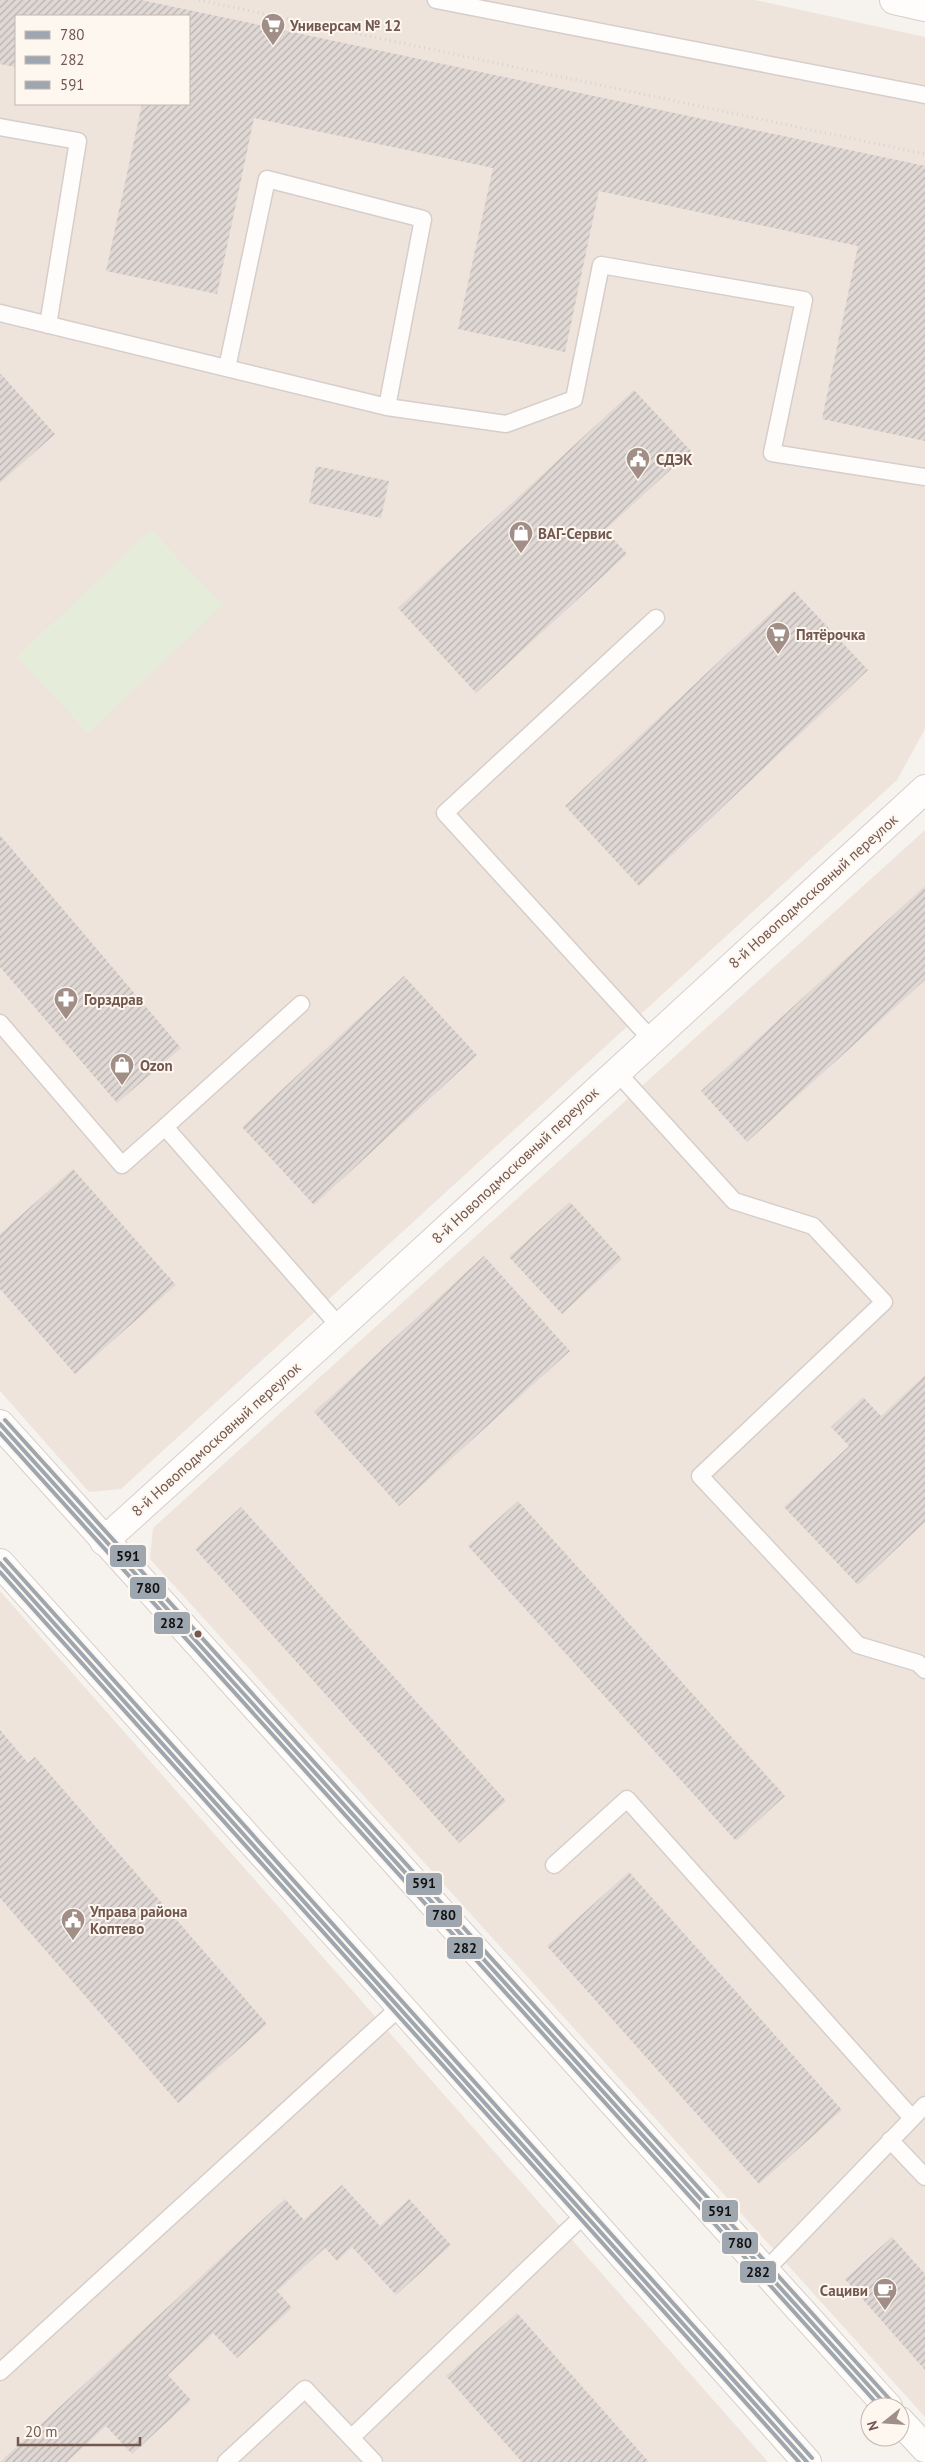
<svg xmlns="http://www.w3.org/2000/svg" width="925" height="2462" font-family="'PT Sans',sans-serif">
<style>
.residential{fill:#eee4dc;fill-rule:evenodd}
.green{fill:#e6ecda}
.building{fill:url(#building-hatch)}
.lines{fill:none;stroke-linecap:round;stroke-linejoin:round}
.lane-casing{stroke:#d6ceca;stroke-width:19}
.street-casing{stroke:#d6ceca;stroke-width:30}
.secondary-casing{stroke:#d6ceca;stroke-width:30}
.path{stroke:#d9d2d0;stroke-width:3;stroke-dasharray:1 4;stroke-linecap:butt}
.lane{stroke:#fefdfc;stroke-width:16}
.street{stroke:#fefdfc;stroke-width:28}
.secondary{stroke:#fefdfc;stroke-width:28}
.bus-1-casing{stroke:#fdf7f0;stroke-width:8}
.bus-2-casing{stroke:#fdf7f0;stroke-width:8}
.bus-3-casing{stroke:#fdf7f0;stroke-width:8}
.bus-1{stroke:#9ea6b0;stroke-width:4}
.bus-2{stroke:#9ea6b0;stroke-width:4}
.bus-3{stroke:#9ea6b0;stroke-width:4}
.bus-dot{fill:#735850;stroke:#fdf7f0;stroke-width:2}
.labels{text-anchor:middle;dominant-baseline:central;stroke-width:4;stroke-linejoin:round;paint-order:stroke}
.poi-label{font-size:15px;font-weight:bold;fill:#735850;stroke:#fdf7f0;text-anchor:start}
.street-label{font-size:15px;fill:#735850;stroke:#fdf7f0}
.line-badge{stroke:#fdf7f0;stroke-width:2}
.pale-badge-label{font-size:14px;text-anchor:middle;font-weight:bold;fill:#111}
</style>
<defs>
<pattern id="building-hatch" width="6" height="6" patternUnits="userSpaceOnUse" patternTransform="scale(1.25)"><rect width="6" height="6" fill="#e0d8d4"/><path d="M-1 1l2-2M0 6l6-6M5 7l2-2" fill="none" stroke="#bab2ae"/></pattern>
</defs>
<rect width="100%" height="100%" fill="#f6f2ee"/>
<path class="residential" d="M0,0H755L925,37V729L897,780L121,1489L89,1492L0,1391ZM16,16H189V104H16Z
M925,830V2417L150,1559L153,1528Z
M0,1591L768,2462H0Z"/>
<path class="green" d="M151,530L223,605L88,733L17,657Z"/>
<path class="building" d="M0,0H141L925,166V441L822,419L858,246L599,191L565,352L458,329L493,168L254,118L217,294L106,271L142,104H189V16H16V67L0,64Z
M1,374L55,434L0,483V375Z
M634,390L691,451L605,530L627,554L476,693L398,608Z
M316,466L389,481L381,518L309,503Z
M794,591L868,670L639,886L565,806Z
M0,835L181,1048L117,1103L0,967Z
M925,886V980L747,1142L701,1091Z
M404,976L477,1055L314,1205L242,1127Z
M73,1169L176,1285L75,1374L0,1289V1234Z
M570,1202L622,1259L562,1314L509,1257Z
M484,1256L570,1351L399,1506L314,1412Z
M925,1375V1522L858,1585L784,1507L849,1446L831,1427L863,1397L881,1416Z
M518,1501L785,1796L736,1841L468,1546Z
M241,1507L506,1801L459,1843L195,1549Z
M0,1730L28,1763L35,1757L267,2024L178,2103L0,1898Z
M629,1872L842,2110L759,2184L547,1946Z
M342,2185L380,2226L409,2199L451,2245L396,2295L352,2247L337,2261L325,2248L277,2291L292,2308L237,2358L213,2333L168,2375L191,2400L132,2454L106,2426L67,2462H0L285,2199L304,2220Z
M892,2237L925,2274V2370L845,2279Z
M517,2313L649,2462H522L446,2376Z"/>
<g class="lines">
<defs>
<path id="lane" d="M436,0L925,95
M0,127L78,141L48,325
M0,313L387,407L506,424L574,399L601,265L804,300L772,453L925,477
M227,368L267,179L423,219L387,407
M0,1023L122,1165L165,1127L340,1327
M651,1039L445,813L656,618
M616,1071L734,1201L813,1226L884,1302L700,1476L858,1645L918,1663L925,1670
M165,1127L301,1004
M554,1865L627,1799L912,2118
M890,2140L925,2177
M765,2271L925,2105
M0,2372L400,2007
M352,2437L585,2214
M226,2462L305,2389L374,2462"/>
<path id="street" d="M104,1541L340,1327L925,789"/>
<path id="secondary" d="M894,0L925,7
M0,1424L888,2407
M0,1563L391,1996L807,2462
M900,2421L925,2448"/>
</defs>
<use href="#lane" class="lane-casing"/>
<use href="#street" class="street-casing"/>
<use href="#secondary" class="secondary-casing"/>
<path class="path" d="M199,0L925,154"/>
<use href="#lane" class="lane"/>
<use href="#street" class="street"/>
<use href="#secondary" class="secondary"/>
<defs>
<path id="bus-1" d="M0,1424L888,2407
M0,1563L807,2462"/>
<path id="bus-2" d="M0,1433L880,2407
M0,1572L799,2462"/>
<path id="bus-3" d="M5,1420L893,2403
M5,1559L812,2458"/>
</defs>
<use href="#bus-1" class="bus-1-casing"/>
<use href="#bus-2" class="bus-2-casing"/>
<use href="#bus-3" class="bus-3-casing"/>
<use href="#bus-1" class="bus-1"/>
<use href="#bus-2" class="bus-2"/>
<use href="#bus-3" class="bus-3"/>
</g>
<defs>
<symbol id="supermarket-pin" viewBox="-11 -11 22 30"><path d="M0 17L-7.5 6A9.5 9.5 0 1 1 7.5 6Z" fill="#a18e87" stroke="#fdf7f0"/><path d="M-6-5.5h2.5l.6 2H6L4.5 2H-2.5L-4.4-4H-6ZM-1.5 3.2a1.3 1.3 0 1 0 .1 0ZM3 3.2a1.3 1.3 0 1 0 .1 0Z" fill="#fff"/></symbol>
<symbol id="civic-pin" viewBox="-11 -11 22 30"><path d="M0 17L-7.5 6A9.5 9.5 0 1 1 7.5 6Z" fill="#a18e87" stroke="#fdf7f0"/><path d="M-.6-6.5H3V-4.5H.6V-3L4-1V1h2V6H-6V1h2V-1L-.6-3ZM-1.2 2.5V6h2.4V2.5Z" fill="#fff"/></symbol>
<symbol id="shop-pin" viewBox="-11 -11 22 30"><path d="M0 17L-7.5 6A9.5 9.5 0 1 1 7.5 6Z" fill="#a18e87" stroke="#fdf7f0"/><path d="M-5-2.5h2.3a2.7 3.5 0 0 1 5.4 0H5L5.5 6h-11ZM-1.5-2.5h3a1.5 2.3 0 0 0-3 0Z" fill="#fff"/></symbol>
<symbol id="pharmacy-pin" viewBox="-11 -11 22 30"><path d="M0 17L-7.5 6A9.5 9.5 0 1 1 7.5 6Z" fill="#a18e87" stroke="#fdf7f0"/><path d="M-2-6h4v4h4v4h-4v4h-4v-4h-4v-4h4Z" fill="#fff"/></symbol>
<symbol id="cafe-pin" viewBox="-11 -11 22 30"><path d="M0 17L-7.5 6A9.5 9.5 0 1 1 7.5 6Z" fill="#a18e87" stroke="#fdf7f0"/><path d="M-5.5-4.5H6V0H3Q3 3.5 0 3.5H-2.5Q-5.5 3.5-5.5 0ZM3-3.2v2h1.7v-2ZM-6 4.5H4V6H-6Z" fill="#fff"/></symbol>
</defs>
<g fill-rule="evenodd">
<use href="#supermarket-pin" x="259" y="11" width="28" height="38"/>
<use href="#civic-pin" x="624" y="445" width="28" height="38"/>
<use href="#shop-pin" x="507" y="519" width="28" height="38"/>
<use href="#supermarket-pin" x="764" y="620" width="28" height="38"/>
<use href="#pharmacy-pin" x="52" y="985" width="28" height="38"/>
<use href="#shop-pin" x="108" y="1051" width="28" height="38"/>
<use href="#civic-pin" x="59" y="1906" width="28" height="38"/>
<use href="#cafe-pin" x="871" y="2276" width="28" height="38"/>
</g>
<circle class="bus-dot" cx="198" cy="1634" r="4.5"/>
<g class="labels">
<g class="poi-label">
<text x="290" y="25">Универсам № 12</text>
<text x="656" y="459">СДЭК</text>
<text x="538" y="533">ВАГ-Сервис</text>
<text x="796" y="634">Пятёрочка</text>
<text x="84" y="999">Горздрав</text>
<text x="140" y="1065">Ozon</text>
<text x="90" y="1911">Управа района<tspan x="90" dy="17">Коптево</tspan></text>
<text x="868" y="2290" text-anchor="end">Сациви</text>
</g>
<g class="street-label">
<text transform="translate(813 891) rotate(-42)">8-й Новоподмосковный переулок</text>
<text transform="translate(515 1165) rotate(-43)">8-й Новоподмосковный переулок</text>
<text transform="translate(216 1439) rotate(-42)">8-й Новоподмосковный переулок</text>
</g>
</g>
<g class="line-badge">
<rect x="109" y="1544" width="38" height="24" rx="5" fill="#9ea6b0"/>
<rect x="129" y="1576" width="38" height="24" rx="5" fill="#9ea6b0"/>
<rect x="153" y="1611" width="38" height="24" rx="5" fill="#9ea6b0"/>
<rect x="405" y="1872" width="38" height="24" rx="5" fill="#9ea6b0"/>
<rect x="425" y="1904" width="38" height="24" rx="5" fill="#9ea6b0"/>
<rect x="446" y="1936" width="38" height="24" rx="5" fill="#9ea6b0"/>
<rect x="701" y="2199" width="38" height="24" rx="5" fill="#9ea6b0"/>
<rect x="721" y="2231" width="38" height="24" rx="5" fill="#9ea6b0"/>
<rect x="739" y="2260" width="38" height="24" rx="5" fill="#9ea6b0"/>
</g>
<g class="pale-badge-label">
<text x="128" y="1561">591</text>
<text x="148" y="1593">780</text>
<text x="172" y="1628">282</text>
<text x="424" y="1888">591</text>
<text x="444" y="1920">780</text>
<text x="465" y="1953">282</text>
<text x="720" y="2216">591</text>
<text x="740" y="2248">780</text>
<text x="758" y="2277">282</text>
</g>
<rect x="15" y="15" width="175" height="90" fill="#fdf7f0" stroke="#c6b7b0"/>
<rect x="25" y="31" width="25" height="8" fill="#9ea6b0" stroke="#c6b7b0"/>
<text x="60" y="40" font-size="15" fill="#735850">780</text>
<rect x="25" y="56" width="25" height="8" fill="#9ea6b0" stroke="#c6b7b0"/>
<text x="60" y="65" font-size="15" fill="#735850">282</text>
<rect x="25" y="81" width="25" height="8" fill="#9ea6b0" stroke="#c6b7b0"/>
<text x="60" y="90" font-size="15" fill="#735850">591</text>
<g transform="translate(885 2422) rotate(253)"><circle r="24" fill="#fdf7f0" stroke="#c6b7b0"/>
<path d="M0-4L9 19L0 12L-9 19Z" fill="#a18e87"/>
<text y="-8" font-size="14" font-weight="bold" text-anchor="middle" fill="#735850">N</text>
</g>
<path d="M18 2437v8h122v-8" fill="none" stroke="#735850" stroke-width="2.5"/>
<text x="25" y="2437" font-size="15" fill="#735850" stroke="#fdf7f0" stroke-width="4" paint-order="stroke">20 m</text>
</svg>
